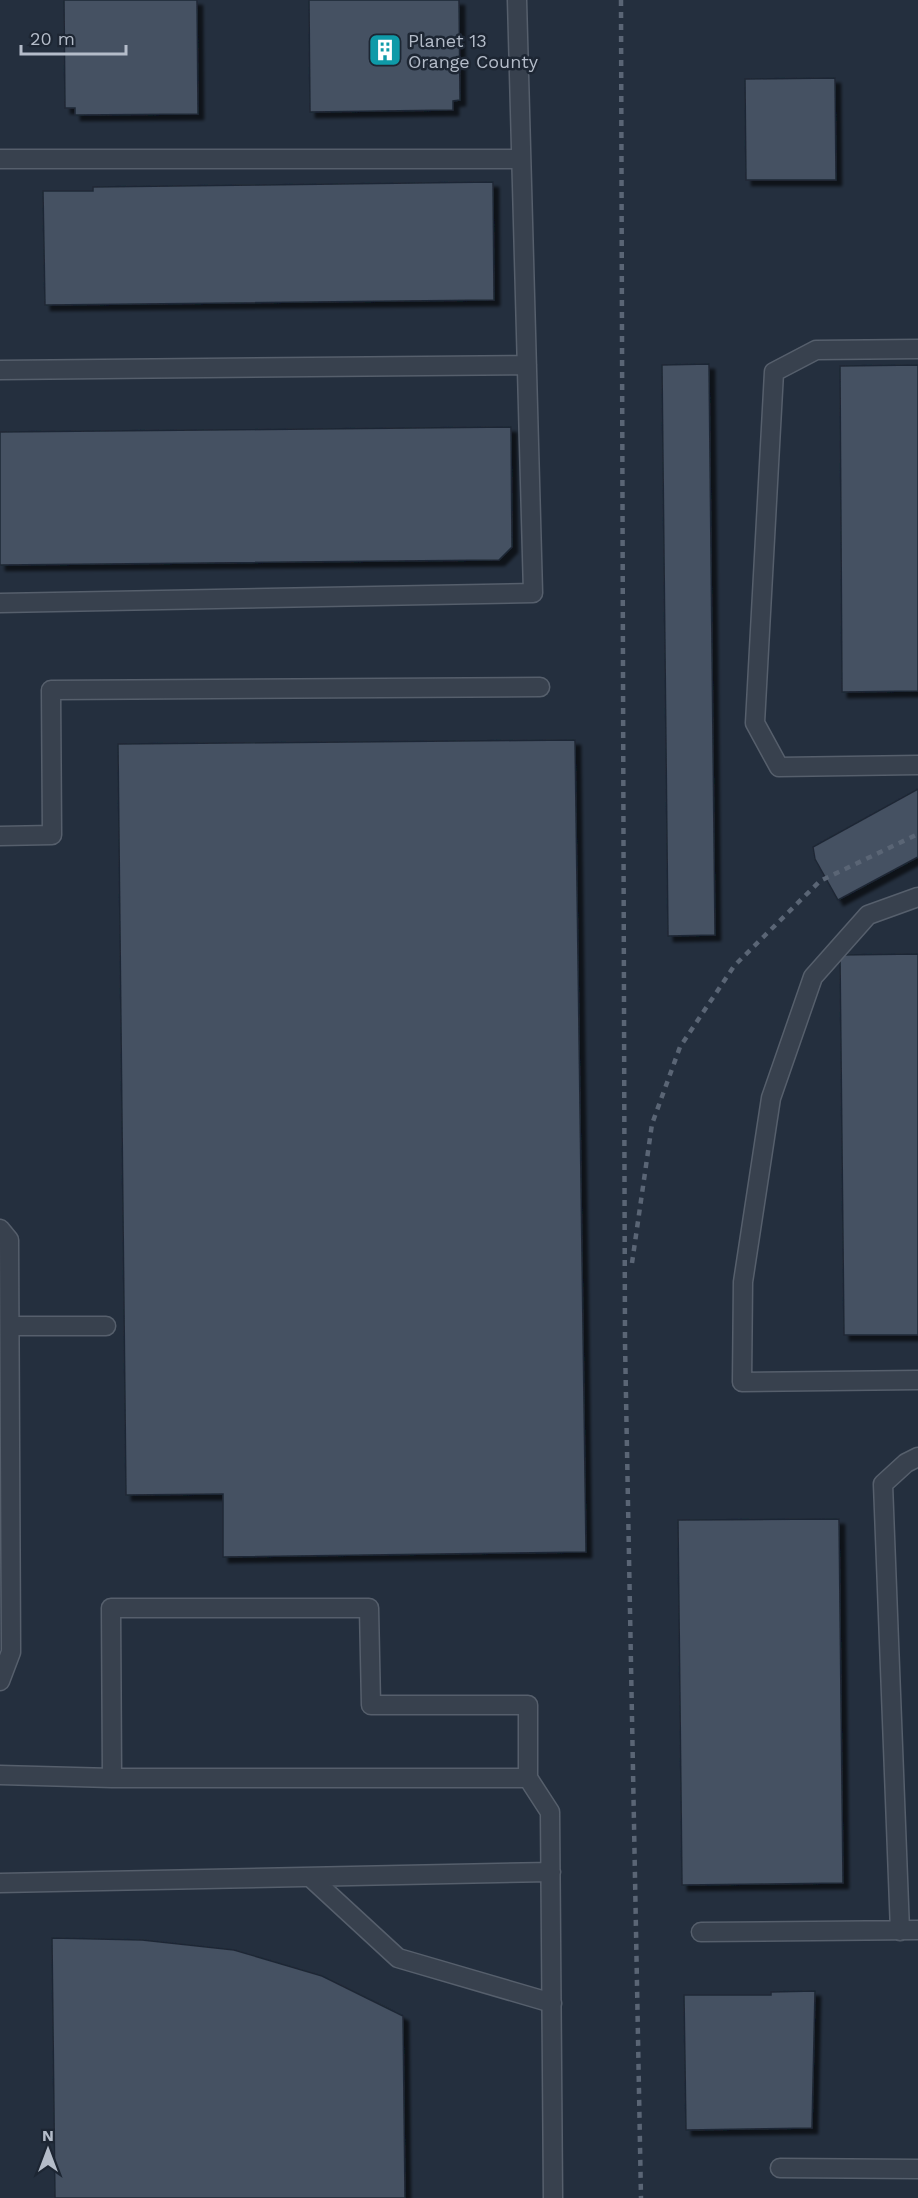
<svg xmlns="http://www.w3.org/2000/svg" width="918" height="2198" font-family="'Work Sans',sans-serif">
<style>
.building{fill:#455162;stroke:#1f2835;stroke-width:1.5;filter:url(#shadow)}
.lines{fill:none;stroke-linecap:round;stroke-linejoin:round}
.lane-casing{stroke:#565f6c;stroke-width:21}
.lane{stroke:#38414e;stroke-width:18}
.rail{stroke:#5a6575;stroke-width:4.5;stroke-dasharray:6 6;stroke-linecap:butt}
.labels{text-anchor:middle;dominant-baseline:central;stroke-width:5;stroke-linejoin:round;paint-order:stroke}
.poi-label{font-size:18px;fill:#b4bcc9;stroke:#1d2633;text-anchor:start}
</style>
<defs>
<filter id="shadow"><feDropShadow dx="5.5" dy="5.5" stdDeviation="1.5" flood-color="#0009"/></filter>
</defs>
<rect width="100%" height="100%" fill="#242f3e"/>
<path class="building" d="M64,0H197L198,114L75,115V108H65Z
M309,0H459L460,100L453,101V110L310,112Z
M835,78L836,180H746L745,79Z
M493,182L494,300L45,305L43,191H93V187Z
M709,364L715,935L668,936L662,365Z
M918,365V691L842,692L840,366Z
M511,427L512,547L499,560L0,565V432Z
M575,740L586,1552L223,1557V1494L126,1495L118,744Z
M918,789V857L838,900L815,859L813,847Z
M918,954V1335H844L840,955Z
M839,1519L843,1883L682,1885L678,1520Z
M52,1938L142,1940L234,1950L322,1976L403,2016L405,2198H55Z
M815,1991L812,2128L686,2130L684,1995H771V1992Z"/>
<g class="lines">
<defs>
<path id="lane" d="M0,159H521
M918,349L816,350L774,372L755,723L779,767L918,765
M0,370L527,365
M0,603L533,593L517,0
M0,836L52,835L51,690L540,687
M918,897L868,915L813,977L771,1098L743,1282L742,1382L918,1380
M0,1229L9,1240L11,1652L0,1681
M10,1326H106
M0,1775L112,1778
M528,1778H112L111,1608H369L371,1705H528V1778L550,1812L553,2198
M310,1877L398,1958L552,2003
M0,1883L551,1872
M900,1931L883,1484L906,1463L918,1457
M701,1932L918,1930
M780,2168L918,2169"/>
</defs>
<use href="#lane" class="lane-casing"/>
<use href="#lane" class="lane"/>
<path class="rail" d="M621,0L625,1343L641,2198
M632,1263L652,1124L680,1047L734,966L820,881L918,834"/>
</g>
<defs>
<symbol id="building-square" viewBox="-11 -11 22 22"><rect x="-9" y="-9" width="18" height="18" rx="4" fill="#0f9aa8" stroke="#1d2633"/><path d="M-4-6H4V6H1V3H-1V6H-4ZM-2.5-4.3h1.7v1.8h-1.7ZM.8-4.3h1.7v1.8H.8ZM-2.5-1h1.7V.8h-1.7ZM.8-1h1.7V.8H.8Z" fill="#fff"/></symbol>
</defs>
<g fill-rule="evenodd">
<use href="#building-square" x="366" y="31" width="38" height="38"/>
</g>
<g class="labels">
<g class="poi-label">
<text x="408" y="40">Planet 13<tspan x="408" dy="21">Orange County</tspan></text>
</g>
</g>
<g transform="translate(48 2150)" stroke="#1d2633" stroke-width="4.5" paint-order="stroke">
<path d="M0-4.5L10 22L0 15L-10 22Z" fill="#b4bcc9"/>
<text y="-9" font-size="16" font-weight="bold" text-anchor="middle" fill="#b4bcc9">N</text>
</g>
<path d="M21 45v9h105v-9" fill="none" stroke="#b4bcc9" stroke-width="3"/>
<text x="30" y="45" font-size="18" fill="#b4bcc9" stroke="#1d2633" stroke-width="4.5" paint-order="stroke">20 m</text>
</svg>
